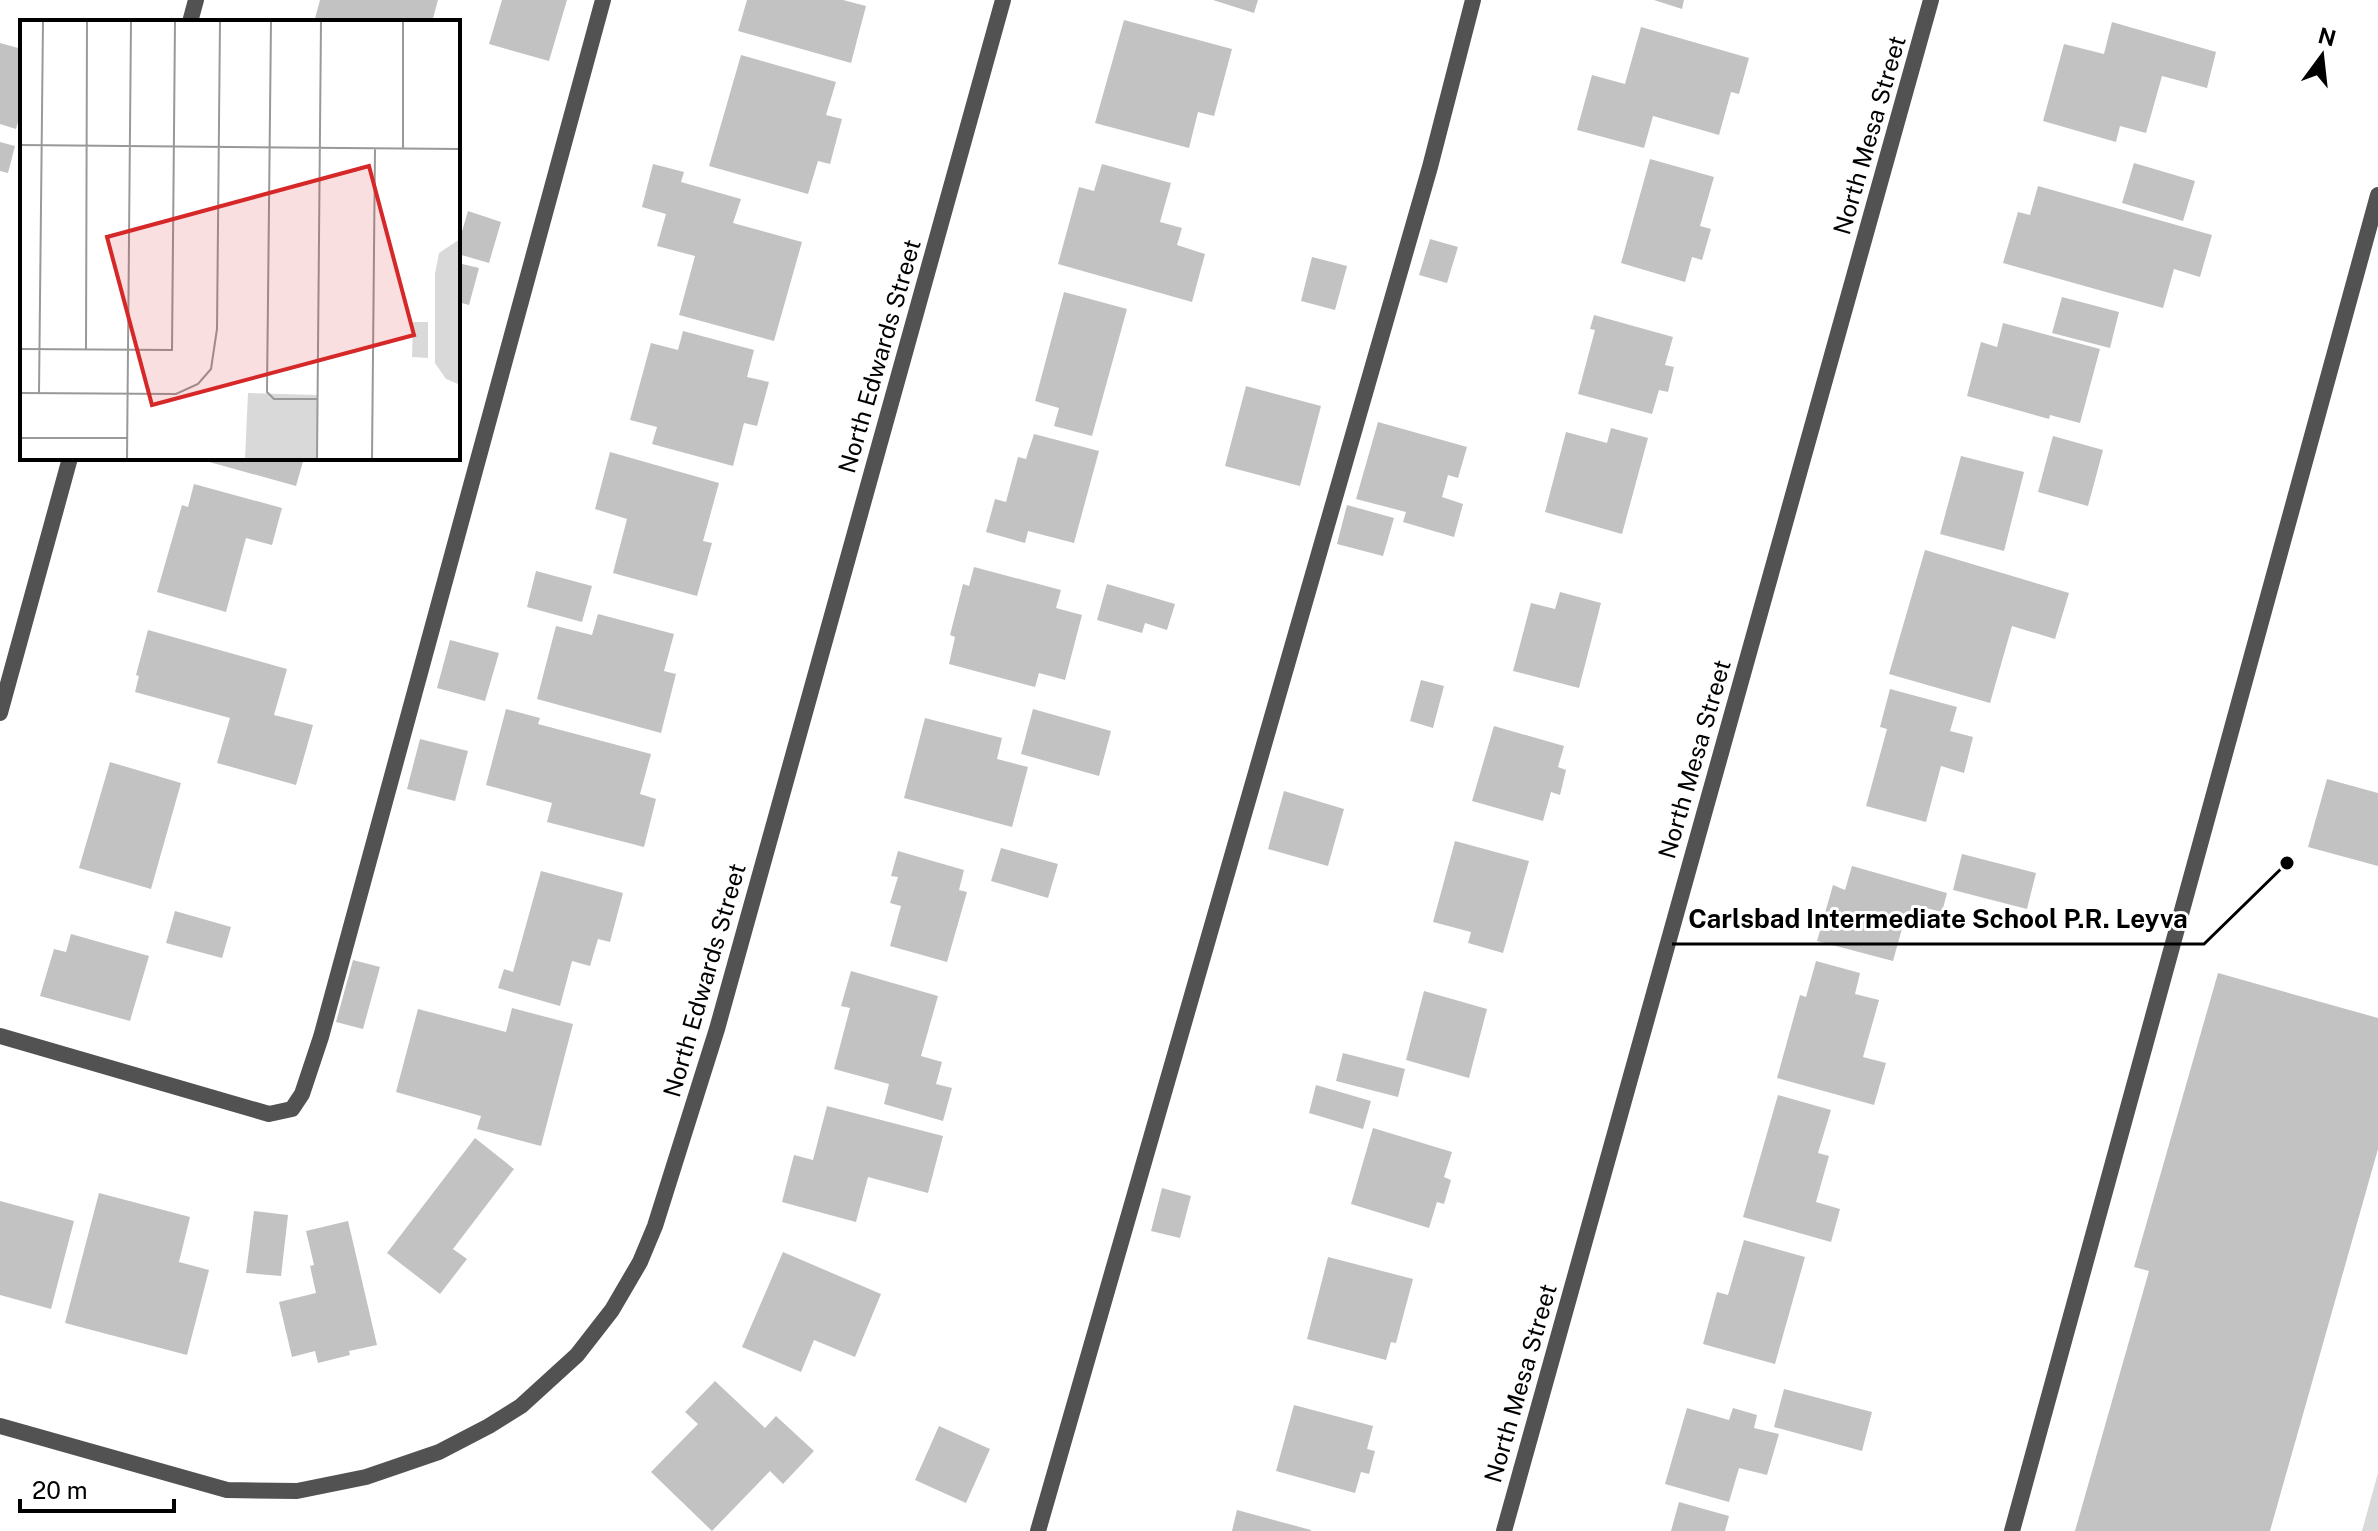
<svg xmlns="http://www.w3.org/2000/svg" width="2378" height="1531" font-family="'Public Sans',sans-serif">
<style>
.green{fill:#d9d9d9}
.building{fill:#c2c2c2}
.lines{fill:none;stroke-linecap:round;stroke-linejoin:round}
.service{stroke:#525252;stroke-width:16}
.minor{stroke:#525252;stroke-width:16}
.tertiary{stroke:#525252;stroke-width:16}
.labels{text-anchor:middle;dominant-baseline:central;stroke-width:6;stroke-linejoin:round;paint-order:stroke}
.street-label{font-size:24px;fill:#000;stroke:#fff}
.inset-road{fill:none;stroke:#999;stroke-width:2}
.view{fill:#d62828;fill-opacity:0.15;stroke:#d62828;stroke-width:4}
.inset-edge{fill:none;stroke:#000;stroke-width:4}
.leader{fill:none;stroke:#000;stroke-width:3}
.callout-dot{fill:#000;stroke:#fff;stroke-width:3}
.callout-label{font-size:26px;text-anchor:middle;font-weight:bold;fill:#000;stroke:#fff;stroke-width:6;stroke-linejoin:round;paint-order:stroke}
</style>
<rect width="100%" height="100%" fill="#fff"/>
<path class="green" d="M2378,1473V1531H2362Z"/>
<path class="building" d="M320,0H438L432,22H314Z
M502,0H567L549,61L489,44Z
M747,0H843L866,6L851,63L738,31Z
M1213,0H1258L1254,13Z
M1654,0H1684L1682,9Z
M1124,20L1232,49L1214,116L1198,112L1189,148L1095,123Z
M2112,22L2216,52L2207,88L2162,76L2146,133L2120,126L2116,142L2043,121L2064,44L2104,54Z
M1641,27L1749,58L1739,94L1731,92L1719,135L1653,116L1644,148L1577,130L1592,75L1625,84Z
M0,43L22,49V108L16,129L0,124Z
M741,55L836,82L826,115L842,119L830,164L818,161L808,194L709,166Z
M0,142L15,146L8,173L0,171Z
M1650,159L1714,177L1700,226L1711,229L1702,260L1692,257L1685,282L1621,263Z
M2134,163L2195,181L2183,221L2122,203Z
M653,164L684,172L681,182L741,199L733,223L802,242L774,341L679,315L695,256L657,246L666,214L642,207Z
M1102,164L1171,183L1160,222L1182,228L1177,245L1205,254L1192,302L1058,264L1079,187L1094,191Z
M2038,186L2212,235L2200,277L2174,269L2163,308L2003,263L2018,212L2030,215Z
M468,211L501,222L489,263L458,254V245Z
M1430,239L1458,247L1447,283L1419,275Z
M1312,257L1347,266L1335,310L1301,301Z
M458,263L479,268L469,305L458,302Z
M1064,292L1127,309L1092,436L1054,426L1059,408L1035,401Z
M2062,297L2119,312L2110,348L2052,333Z
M1594,315L1673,337L1665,365L1674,367L1668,392L1659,390L1652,414L1578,394L1595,330L1590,329Z
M2003,323L2100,349L2080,423L2050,415L2049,419L1967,396L1981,342L1997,347Z
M683,331L754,350L747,377L769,382L757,426L744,423L733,466L652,444L657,427L630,420L651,343L678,350Z
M1246,386L1321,406L1300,486L1225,466Z
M1378,422L1467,447L1458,478L1448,475L1442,497L1463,504L1454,537L1403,522L1406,512L1356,499Z
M1611,428L1648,438L1622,534L1545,512L1566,432L1607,443Z
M1034,434L1099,451L1074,543L1028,531L1025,543L986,532L995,499L1006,502L1018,457L1026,459Z
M2053,436L2103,450L2088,506L2038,492Z
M610,452L719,483L703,541L712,543L697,596L613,573L627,519L595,509Z
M1961,456L2024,472L2004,551L1940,534Z
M195,458H304L296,486Z
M194,484L282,508L272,545L246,538L226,612L157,592L182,505L188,507Z
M1347,505L1394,518L1383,556L1337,544Z
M1925,550L2069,593L2055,639L2012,626L1990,703L1889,674Z
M974,567L1061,590L1056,608L1082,615L1065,680L1039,673L1035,687L949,664L955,637L950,635L963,584L969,586Z
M536,571L592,586L582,622L527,607Z
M1107,584L1175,604L1167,630L1145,623L1142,633L1097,620Z
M1560,592L1601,603L1579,688L1513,671L1531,603L1555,609Z
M598,614L674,634L664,671L676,674L661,733L537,699L556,626L592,635Z
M148,630L287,669L274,715L313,725L296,785L217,763L230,718L135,692L139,676L136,675Z
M450,640L499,653L485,701L437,688Z
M1421,680L1444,686L1433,728L1410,721Z
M1890,689L1957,707L1950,731L1973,737L1964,773L1941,766L1926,822L1866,806L1887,729L1880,727Z
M506,709L540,718L538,724L651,754L640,794L656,799L644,847L547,822L552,803L486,785Z
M1033,709L1111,731L1099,776L1021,754Z
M925,718L1002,738L997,759L1028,767L1012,827L904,798Z
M1494,726L1564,746L1558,767L1566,770L1560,795L1551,792L1543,821L1472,801Z
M420,739L468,751L455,801L407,789Z
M110,762L181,783L151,889L79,868Z
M2327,779L2378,793V866L2308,847Z
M1284,791L1344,809L1328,866L1268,849Z
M1455,841L1529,861L1503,953L1468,943L1471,932L1433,922Z
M1001,848L1058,864L1048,898L991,881Z
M898,851L964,870L959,890L967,892L947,962L890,946L901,906L890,903L898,877L891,876Z
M1962,854L2036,873L2027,909L1953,890Z
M1852,866L1947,893L1942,912L1926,908L1920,929L1903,925L1893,961L1817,941L1833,885L1845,890Z
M541,871L623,893L610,942L598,939L590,966L572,961L560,1006L498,988L504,969L513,972Z
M175,911L231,927L222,958L166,943Z
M71,934L149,956L130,1021L40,996L54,949L66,952Z
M353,960L380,967L363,1029L336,1022Z
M1816,961L1860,973L1855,994L1879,1000L1863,1057L1886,1063L1874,1105L1777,1078L1800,995L1806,997Z
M851,971L938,996L921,1056L942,1062L936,1084L952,1088L943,1121L884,1104L889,1084L834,1069L850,1008L841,1006Z
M2218,973L2378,1018V1149L2270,1531H2075L2149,1271L2134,1267Z
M1424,991L1487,1009L1469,1078L1406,1060Z
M512,1008L573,1024L541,1146L477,1129L481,1116L396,1092L418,1009L506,1032Z
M1343,1053L1405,1069L1398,1097L1336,1081Z
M1316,1085L1371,1101L1363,1129L1309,1113Z
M1778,1095L1831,1110L1818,1153L1829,1156L1816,1202L1840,1209L1831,1242L1743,1217Z
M827,1106L943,1136L928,1193L868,1177L856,1222L782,1202L794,1155L813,1160Z
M1373,1128L1452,1152L1444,1177L1451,1180L1444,1204L1437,1202L1429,1228L1351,1204Z
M475,1138L514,1169L453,1249L467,1259L440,1294L387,1253Z
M1162,1188L1191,1196L1180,1238L1151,1231Z
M99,1193L190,1217L179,1262L209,1270L187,1355L65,1323Z
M0,1201L74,1221L51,1309L0,1295Z
M254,1211L288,1215L281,1276L246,1273Z
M348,1221L377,1345L349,1351L350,1355L318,1363L315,1351L292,1357L279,1302L316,1293L310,1266L314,1265L306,1231Z
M1744,1240L1805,1257L1775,1364L1703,1344L1717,1292L1728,1295Z
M783,1252L881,1294L855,1357L814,1340L801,1372L742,1347Z
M1328,1257L1413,1279L1396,1343L1391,1342L1386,1360L1307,1339Z
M715,1381L765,1428L776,1416L814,1451L783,1484L770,1471L712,1531L651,1472L698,1424L685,1412Z
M1784,1389L1872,1412L1862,1451L1774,1427Z
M1294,1405L1373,1426L1367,1449L1375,1451L1369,1474L1361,1472L1355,1493L1276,1471Z
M1687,1408L1729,1420L1733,1408L1757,1415L1754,1428L1779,1434L1767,1475L1739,1468L1729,1502L1665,1484Z
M939,1426L990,1449L966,1503L915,1480Z
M1679,1502L1729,1516L1725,1531H1671Z
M1237,1510L1311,1530V1531H1232Z"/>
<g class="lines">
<path class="service" d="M0,1036L269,1114L292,1109L302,1094L321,1037L603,0
M1038,1531L1430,167L1473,0
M2012,1531L2378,195"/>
<path class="minor" d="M190,22L196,0
M0,713L70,458
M0,1426L227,1490L297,1491L366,1477L439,1452L489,1426L521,1406L577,1355L612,1310L640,1262L655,1226L717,1029L1003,0"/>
<path class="tertiary" d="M1504,1531L1931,0"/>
</g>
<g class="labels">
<g class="street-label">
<text transform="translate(1869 135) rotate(-74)">North Mesa Street</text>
<text transform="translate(879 356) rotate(-74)">North Edwards Street</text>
<text transform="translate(1694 759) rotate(-74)">North Mesa Street</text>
<text transform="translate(704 980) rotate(-74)">North Edwards Street</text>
<text transform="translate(1520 1383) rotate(-74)">North Mesa Street</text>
</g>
</g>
<g transform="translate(20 20)">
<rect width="440" height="440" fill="#fff"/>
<path d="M440,219V363L438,364L426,359L415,343V254L419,233ZM393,302H408V338L392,337ZM228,373L298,375L297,439H225Z" fill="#d9d9d9"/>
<path class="inset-road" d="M251,1L247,372L254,379H298M0,125L440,129M383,129V1M0,329L152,330L155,1M66,330L67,1M0,373L156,374L178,364L191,349L197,309L200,1M19,373L23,1M0,418H107M107,439L111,1M297,439L301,1M352,439L355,129"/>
<path class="view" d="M349,146L394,315L132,385L87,217Z"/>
<rect width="440" height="440" class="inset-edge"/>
</g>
<path class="leader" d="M2287 863L2204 944H1672"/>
<circle class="callout-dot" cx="2287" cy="863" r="8"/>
<g class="callout-label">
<text x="1938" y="928">Carlsbad Intermediate School P.R. Leyva</text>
</g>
<g transform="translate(2322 56) rotate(15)" stroke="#ffffff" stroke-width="6" paint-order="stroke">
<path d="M0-6L14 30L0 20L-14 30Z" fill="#000000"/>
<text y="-12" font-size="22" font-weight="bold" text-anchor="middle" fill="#000000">N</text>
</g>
<path d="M20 1499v12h154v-12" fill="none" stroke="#000000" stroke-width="4"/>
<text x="32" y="1499" font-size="24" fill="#000000" stroke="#ffffff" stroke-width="6" paint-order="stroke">20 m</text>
</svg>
